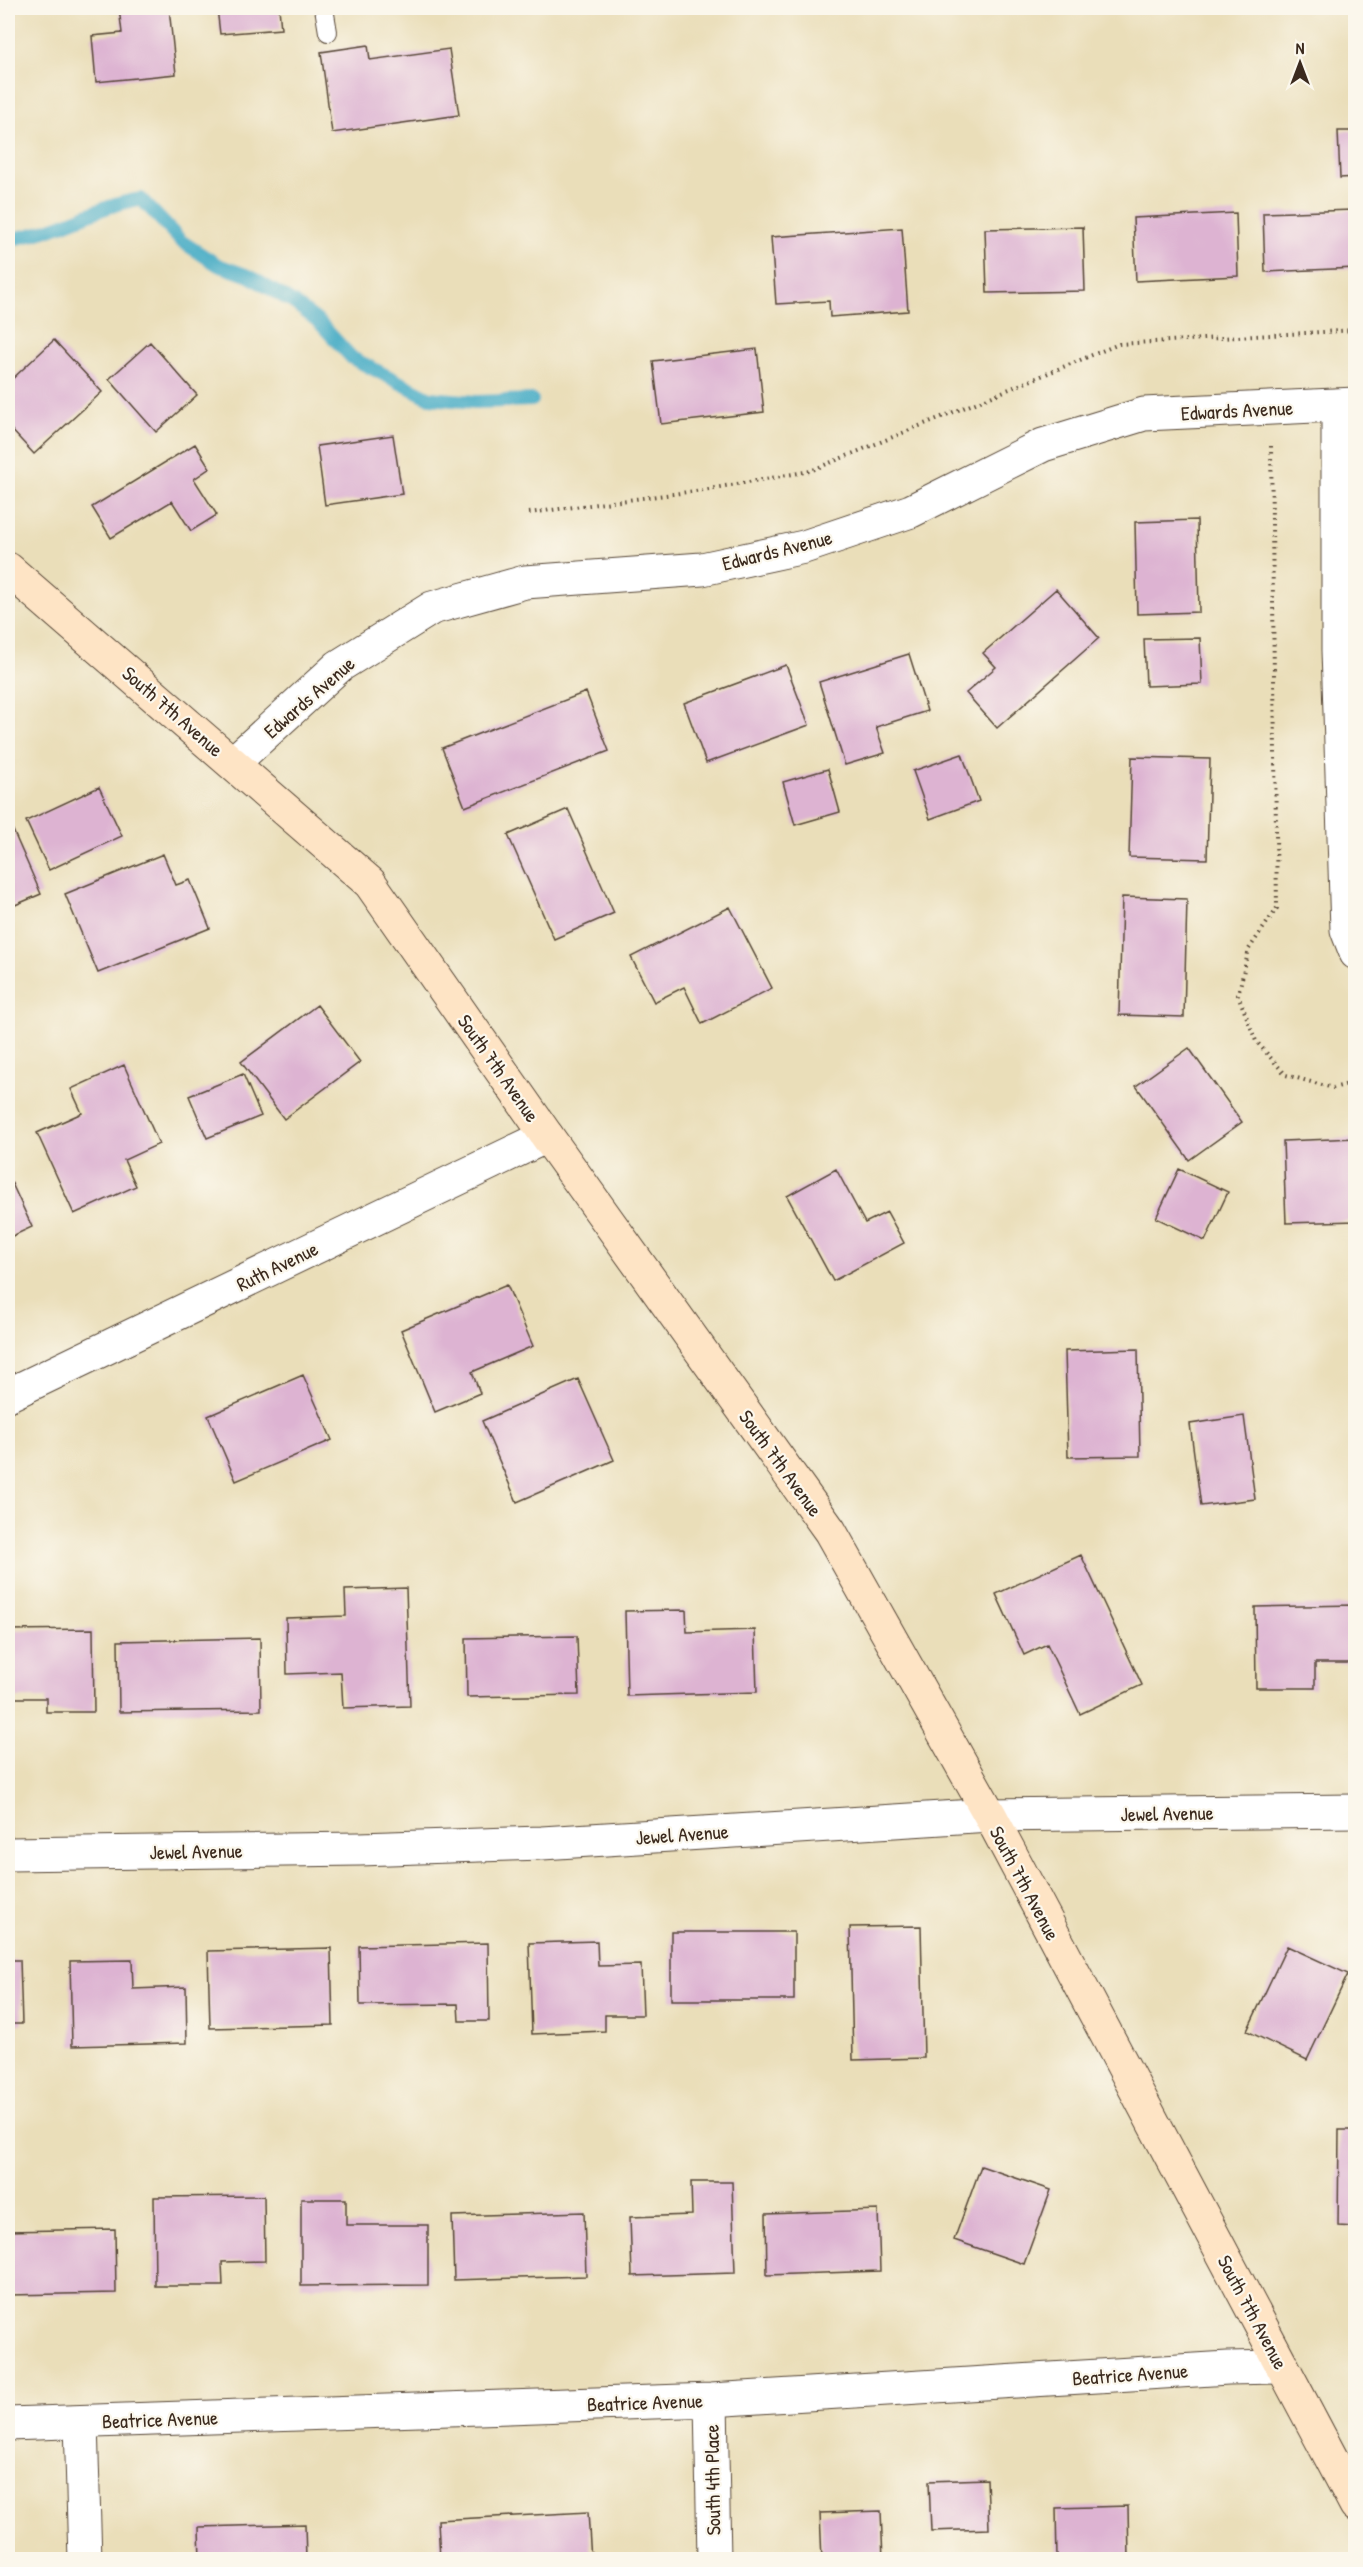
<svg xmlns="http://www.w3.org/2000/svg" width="1363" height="2567" font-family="'Patrick Hand',sans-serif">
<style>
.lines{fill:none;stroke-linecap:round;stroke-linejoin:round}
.stream{stroke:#45abc5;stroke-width:14}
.building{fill:#ddb3d2}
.lane-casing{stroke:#554535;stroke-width:20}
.street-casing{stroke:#554535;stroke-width:35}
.secondary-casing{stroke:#554535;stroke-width:35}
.path{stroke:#554535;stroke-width:4;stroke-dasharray:1.5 4.5;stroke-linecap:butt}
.lane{stroke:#fff;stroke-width:18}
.street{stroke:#fff;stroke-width:33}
.secondary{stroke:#fee4c5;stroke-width:33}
.labels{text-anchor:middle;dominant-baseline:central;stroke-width:4.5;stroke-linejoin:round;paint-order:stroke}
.street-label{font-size:20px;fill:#3b2a1e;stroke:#fbf7ec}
</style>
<rect width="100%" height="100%" fill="#fbf7ec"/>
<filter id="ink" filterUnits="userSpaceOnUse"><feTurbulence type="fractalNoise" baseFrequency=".0167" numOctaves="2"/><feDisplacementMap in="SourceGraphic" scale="12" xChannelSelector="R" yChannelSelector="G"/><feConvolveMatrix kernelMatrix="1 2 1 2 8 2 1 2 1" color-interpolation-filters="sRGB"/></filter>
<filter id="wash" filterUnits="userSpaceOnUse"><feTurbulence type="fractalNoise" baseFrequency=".008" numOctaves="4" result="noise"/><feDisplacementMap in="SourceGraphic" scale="24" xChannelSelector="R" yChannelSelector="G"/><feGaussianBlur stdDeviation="1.35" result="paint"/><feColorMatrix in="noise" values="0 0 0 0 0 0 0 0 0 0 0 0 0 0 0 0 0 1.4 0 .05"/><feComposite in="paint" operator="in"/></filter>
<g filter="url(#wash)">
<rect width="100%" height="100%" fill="#eadeb9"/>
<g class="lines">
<path class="stream" d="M8,239C55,234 95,206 141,199L181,241L218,265L249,276L294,303L319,322L352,358L430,398L476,402L532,400"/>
</g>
<g id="blocks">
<path class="building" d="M119,8H169L176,74L96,82L92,36L122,33Z
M217,8H279L281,29L220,34Z
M368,45L370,60L449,49L459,115L332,133L321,52Z
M1338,131H1356V177L1340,178Z
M1353,210L1356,268L1265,272L1263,213Z
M1236,213L1238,276L1136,281L1133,218Z
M1083,227L1085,291L987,293L985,229Z
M902,228L908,311L830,317L829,301L776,304L771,237Z
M54,340L102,392L34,454L8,426V383Z
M150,342L197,395L156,432L109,379Z
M757,349L764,412L661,424L653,361Z
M393,435L402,494L325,505L317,446Z
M195,444L210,468L194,479L217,515L191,531L172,501L111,538L92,507Z
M1197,520L1199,612L1137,614L1135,522Z
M1056,589L1099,638L997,728L966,693L996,667L983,653Z
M1200,638L1202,684L1146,686L1144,639Z
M909,654L927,711L876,727L885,753L845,765L819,682Z
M786,665L809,725L706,763L684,703Z
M586,692L609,751L465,807L442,748Z
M962,754L979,801L930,819L913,771Z
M1132,757L1210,759L1207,859L1129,857Z
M828,769L840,812L795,825L783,782Z
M99,787L122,836L49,870L26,821Z
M568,809L614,913L554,939L508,835Z
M8,819L41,894L8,908Z
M163,854L176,885L190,880L210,928L98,973L65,894Z
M1122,897L1187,899L1184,1017L1119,1015Z
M730,907L772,988L702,1024L684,987L654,1002L631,957Z
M317,1005L360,1062L284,1119L241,1062Z
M1189,1048L1242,1122L1189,1160L1136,1086Z
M124,1065L159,1144L124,1160L136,1186L74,1214L37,1133L82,1113L71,1089Z
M243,1074L261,1116L207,1138L189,1096Z
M1356,1138V1221L1286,1223L1283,1141Z
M836,1169L865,1223L887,1212L904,1243L833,1281L787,1196Z
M1179,1169L1228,1192L1205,1241L1156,1218Z
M8,1175L32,1227L8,1238Z
M507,1285L533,1346L472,1372L480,1393L435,1412L401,1330Z
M1138,1349L1140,1456L1068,1457L1065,1351Z
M303,1375L332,1440L236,1481L208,1416Z
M578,1379L614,1460L517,1502L482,1421Z
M1244,1416L1255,1499L1201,1506L1190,1424Z
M1081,1555L1142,1685L1080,1714L1047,1644L1024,1655L996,1594Z
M406,1588L410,1706L343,1708L341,1672L287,1674L286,1618L346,1616L345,1590Z
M1355,1605L1356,1663H1315V1688H1256L1255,1607Z
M686,1610L687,1632L755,1630L757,1692L627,1696L625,1611Z
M93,1629L94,1712H46V1698H8V1630Z
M577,1636L579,1695L467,1697L466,1638Z
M260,1638L261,1710L119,1712L118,1641Z
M921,1926L924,2058L853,2060L850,1927Z
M671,1932H794V2000H671Z
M597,1941L598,1966L641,1965L643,2015H605V2031L532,2034L529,1943Z
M488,1943L489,2021H459L458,2004L360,2005L359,1946Z
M1287,1946L1348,1974L1307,2060L1247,2031Z
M331,1948L333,2025L210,2028L208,1951Z
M8,1960H20L22,2024H8Z
M132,1960L133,1989L186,1987L187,2043L72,2046L70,1961Z
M1339,2130H1356V2227L1338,2226Z
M981,2166L1051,2190L1024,2264L954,2240Z
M691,2182H732L735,2273L632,2276L630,2217L692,2215Z
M264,2196L265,2261L222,2262L223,2286H155L154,2197Z
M301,2199H346V2225H428V2285L301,2286Z
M878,2210L880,2271L767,2275L766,2214Z
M584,2212L586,2276L454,2280L452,2216Z
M115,2229L116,2293L8,2295V2231Z
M987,2479L989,2529L931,2531L929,2481Z
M1128,2506L1129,2560H1057L1056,2508Z
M881,2511L883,2560H822L820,2513Z
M588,2512L591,2560H440L438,2520Z
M305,2524L306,2560H200L199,2527Z"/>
</g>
</g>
<g filter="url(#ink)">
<use href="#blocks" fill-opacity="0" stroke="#554535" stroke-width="1.5"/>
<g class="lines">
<defs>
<path id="lane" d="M324,8L328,32"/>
<path id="street" d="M1338,405V650L1347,930L1356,953
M233,763L339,666L432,608L525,582L702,569L804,547L911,511L1043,445L1144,414L1356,404
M8,1395L547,1136
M8,1854L360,1849L542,1843L990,1815L1356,1811
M711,2400L714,2560
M81,2422L85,2560
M8,2424L711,2400L1228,2368L1282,2367"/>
<path id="secondary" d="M8,569L370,883L547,1136L830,1531L990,1815L1356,2505"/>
</defs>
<use href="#lane" class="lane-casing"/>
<use href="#street" class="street-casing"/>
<use href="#secondary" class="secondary-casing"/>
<path class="path" d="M1271,446L1277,908L1249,949L1238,995L1256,1041L1286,1075L1333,1088L1356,1082
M529,513L703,490L810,471L1119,344L1356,330"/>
<use href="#lane" class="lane"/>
<use href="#street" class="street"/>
<use href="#secondary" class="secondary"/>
</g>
</g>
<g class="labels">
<g class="street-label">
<text transform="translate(1237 410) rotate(-3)">Edwards Avenue</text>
<text transform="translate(777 550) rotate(-14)">Edwards Avenue</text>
<text transform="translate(309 697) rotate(-41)">Edwards Avenue</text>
<text transform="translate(173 711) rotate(41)">South 7th Avenue</text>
<text transform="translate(499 1068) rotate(55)">South 7th Avenue</text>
<text transform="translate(277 1266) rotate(-26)">Ruth Avenue</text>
<text transform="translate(781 1463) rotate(54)">South 7th Avenue</text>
<text transform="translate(1167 1813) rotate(-1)">Jewel Avenue</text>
<text transform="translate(682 1834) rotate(-4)">Jewel Avenue</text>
<text transform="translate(196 1851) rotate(-1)">Jewel Avenue</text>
<text transform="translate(1025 1883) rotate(62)">South 7th Avenue</text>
<text transform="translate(1253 2312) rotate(62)">South 7th Avenue</text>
<text transform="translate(1130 2374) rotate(-4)">Beatrice Avenue</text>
<text transform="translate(645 2402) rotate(-2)">Beatrice Avenue</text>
<text transform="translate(160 2419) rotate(-2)">Beatrice Avenue</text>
<text transform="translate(712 2480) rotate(-91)">South 4th Place</text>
</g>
</g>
<rect width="1363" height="2567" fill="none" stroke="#fbf7ec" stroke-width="30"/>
<g transform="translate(1300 63)" stroke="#fbf7ec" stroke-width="4.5" paint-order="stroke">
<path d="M0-4.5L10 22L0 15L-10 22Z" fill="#3b2a1e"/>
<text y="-9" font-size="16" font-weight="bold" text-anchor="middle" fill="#3b2a1e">N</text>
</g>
</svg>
